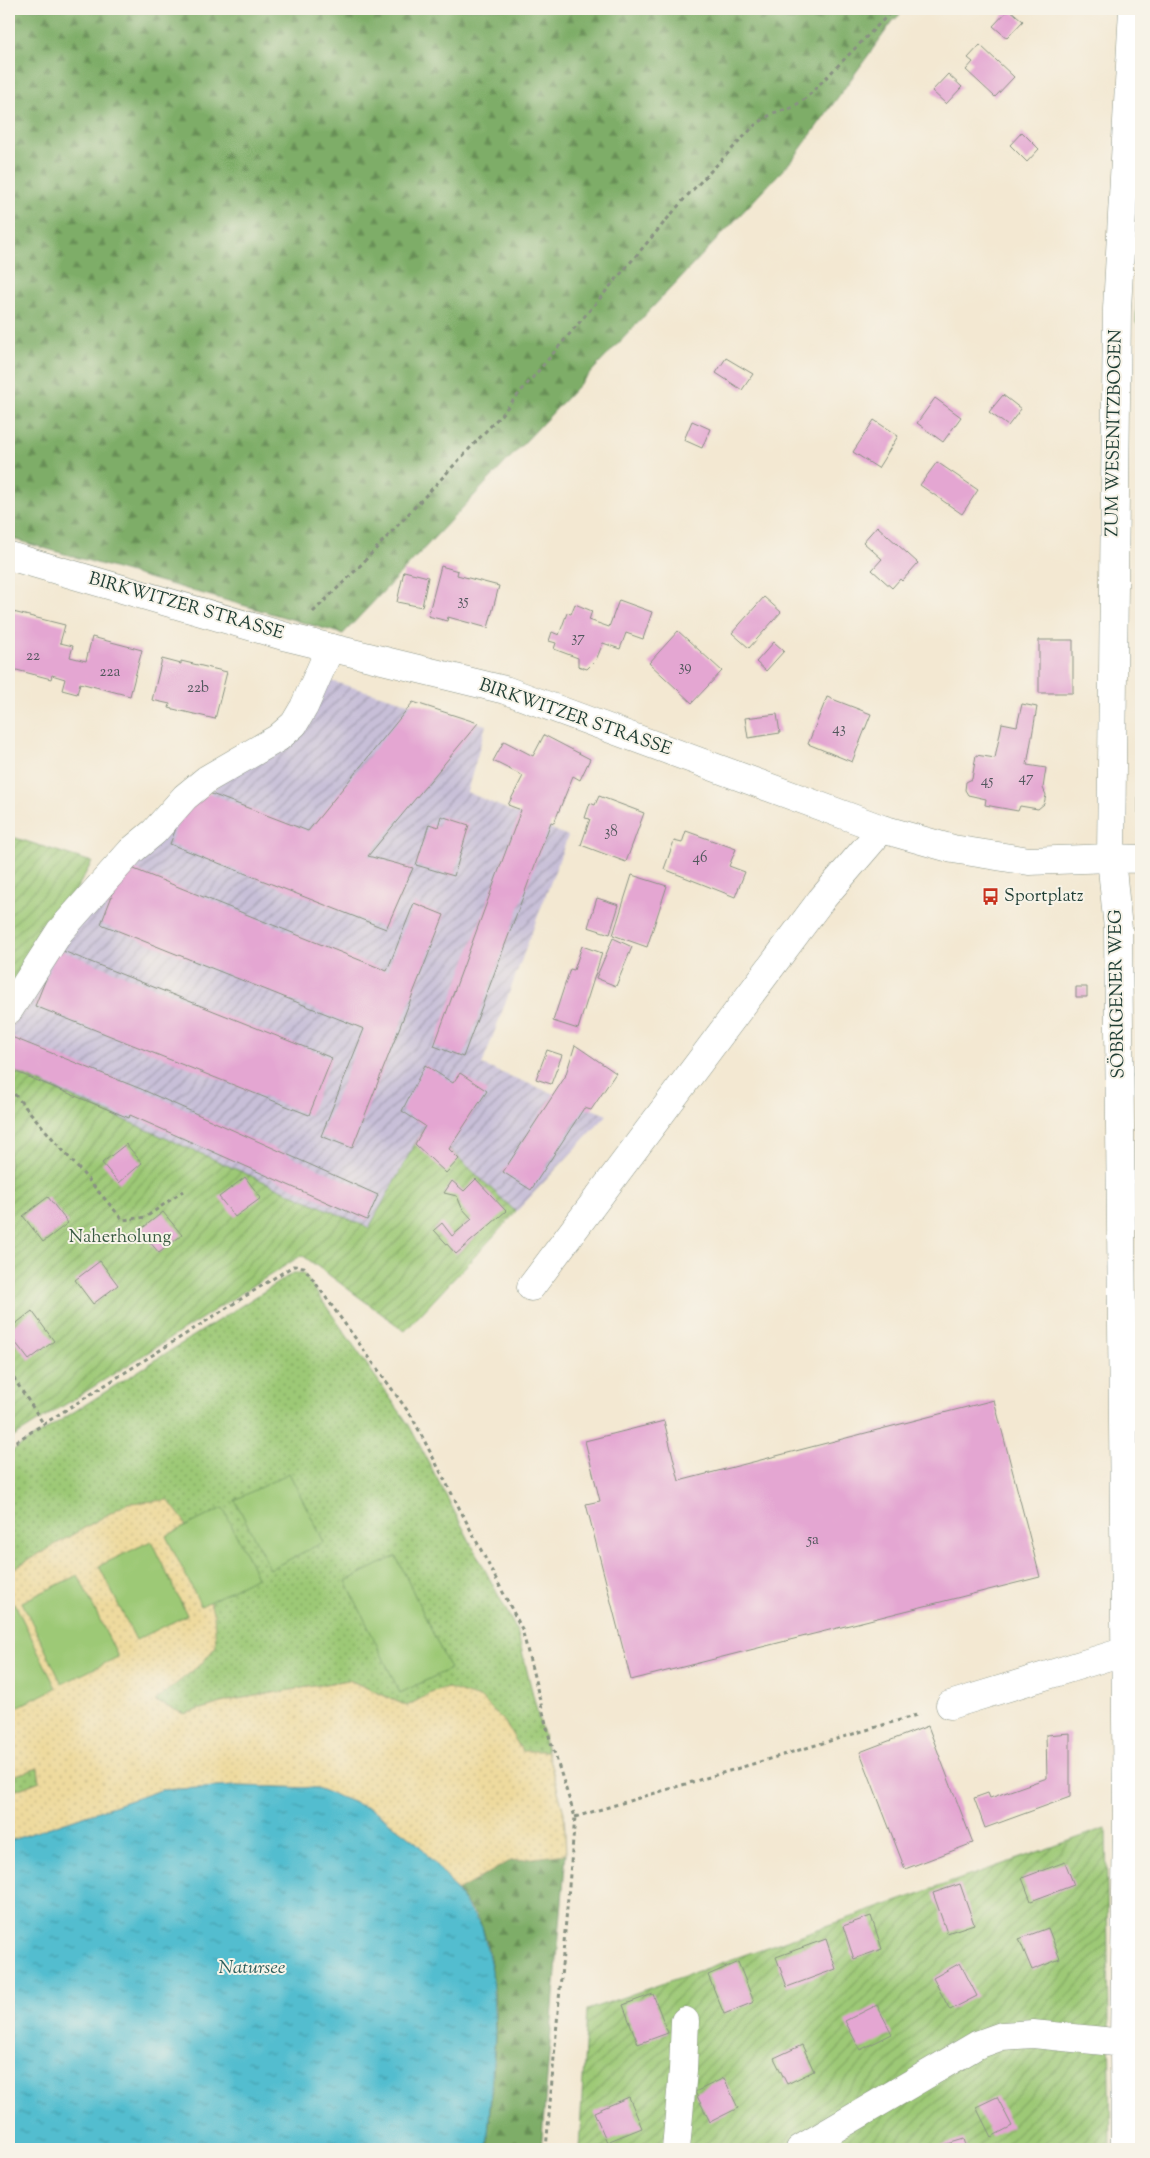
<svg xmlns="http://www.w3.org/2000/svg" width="1150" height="2158" font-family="'Sorts Mill Goudy',serif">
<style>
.industrial{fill:url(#industrial-furrows)}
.grass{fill:url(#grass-dots);stroke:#5e8355}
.forest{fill:url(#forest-firs);stroke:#4e754e}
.sand{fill:url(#sand-dots);stroke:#868c69}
.park{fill:#9dc976;stroke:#5e8355}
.garden{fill:url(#garden-furrows);stroke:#5e8355}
.water{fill:url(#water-ripples);stroke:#397d82}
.building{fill:#e4a6d2}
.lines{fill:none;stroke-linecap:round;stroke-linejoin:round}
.minor-casing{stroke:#899283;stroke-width:29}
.path{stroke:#899283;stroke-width:3;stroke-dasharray:4 4;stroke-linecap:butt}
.minor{stroke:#fff;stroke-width:28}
.labels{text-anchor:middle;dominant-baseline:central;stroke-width:4;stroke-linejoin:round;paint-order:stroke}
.number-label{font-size:15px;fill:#50575c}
.street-label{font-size:18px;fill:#1f3d34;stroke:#f7f3e8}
.poi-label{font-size:18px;fill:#1f3d34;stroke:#f7f3e8;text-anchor:start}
.park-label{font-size:18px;fill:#385941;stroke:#f7f3e8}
.water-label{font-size:19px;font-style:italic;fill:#2c5d5b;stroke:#f7f3e8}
</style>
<defs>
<pattern id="industrial-furrows" width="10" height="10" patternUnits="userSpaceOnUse" patternTransform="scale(1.25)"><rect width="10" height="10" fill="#c8bfd8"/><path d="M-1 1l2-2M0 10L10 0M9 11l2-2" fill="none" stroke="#a29cb0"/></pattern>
<pattern id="grass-dots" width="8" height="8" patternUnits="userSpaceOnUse" patternTransform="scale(1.25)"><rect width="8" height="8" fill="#9dc976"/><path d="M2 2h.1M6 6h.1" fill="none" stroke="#7fa462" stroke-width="1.8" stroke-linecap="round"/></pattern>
<pattern id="forest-firs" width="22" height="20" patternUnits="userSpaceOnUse" patternTransform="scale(1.25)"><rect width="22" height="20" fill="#7ead67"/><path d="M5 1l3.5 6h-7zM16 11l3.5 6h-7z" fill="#678e56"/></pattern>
<pattern id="sand-dots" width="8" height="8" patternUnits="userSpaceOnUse" patternTransform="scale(1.25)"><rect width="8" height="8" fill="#eeda9e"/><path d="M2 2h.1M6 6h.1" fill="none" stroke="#ccbc89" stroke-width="1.8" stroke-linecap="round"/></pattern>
<pattern id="garden-furrows" width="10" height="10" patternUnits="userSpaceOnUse" patternTransform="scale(1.25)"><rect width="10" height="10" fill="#9dc976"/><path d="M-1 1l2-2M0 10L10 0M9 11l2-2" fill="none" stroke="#7fa462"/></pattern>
<pattern id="water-ripples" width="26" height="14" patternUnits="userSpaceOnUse" patternTransform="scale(1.25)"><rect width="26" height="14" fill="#53bdcf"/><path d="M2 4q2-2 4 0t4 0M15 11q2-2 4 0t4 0" fill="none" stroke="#449ba9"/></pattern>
</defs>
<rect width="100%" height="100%" fill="#f7f3e8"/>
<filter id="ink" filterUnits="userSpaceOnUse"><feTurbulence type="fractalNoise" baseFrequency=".02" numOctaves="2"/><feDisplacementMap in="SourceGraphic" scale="10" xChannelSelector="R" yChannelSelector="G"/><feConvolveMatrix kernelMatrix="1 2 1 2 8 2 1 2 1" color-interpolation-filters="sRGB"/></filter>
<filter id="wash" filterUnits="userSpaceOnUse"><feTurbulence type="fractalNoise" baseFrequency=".0096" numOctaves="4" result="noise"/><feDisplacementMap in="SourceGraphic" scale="20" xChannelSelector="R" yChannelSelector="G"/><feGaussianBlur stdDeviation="1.12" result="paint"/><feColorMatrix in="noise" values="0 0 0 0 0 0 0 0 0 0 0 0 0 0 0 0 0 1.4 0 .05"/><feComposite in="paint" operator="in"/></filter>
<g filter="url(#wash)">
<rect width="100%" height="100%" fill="#f3e8d2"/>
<path class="industrial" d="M327,680L486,725L467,792L568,836L482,1065L607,1115L516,1212L450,1149L422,1131L369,1228L9,1070V1030L70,927Z"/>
<path class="grass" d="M293,1273H303L409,1425L517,1631L547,1751L522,1752L504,1721L431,1693L407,1706L349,1680L232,1700L184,1714L154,1701L202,1663L216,1646L128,1503L9,1571V1453Z
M38,1768L40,1781L9,1793V1777Z"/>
<path class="forest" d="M9,9H906L893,21L794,158L343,634L9,538Z
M566,1854L541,2149H487C492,2077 505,1999 483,1929C478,1916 465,1902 457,1891L510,1861Z"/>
<path class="sand" d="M168,1500L184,1521L195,1563L214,1614L216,1646L202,1663L155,1701L184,1714L232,1700L349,1680L407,1706L431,1693L448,1688L482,1699L504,1721L522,1751H547L564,1813L566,1854L510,1861L457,1891L417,1843L375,1811L317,1788L236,1786L161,1790L9,1841V1793L40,1781L38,1768L9,1777V1571L128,1503Z"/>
<path class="park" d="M1141,76V327L1136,323Z
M289,1473L324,1542L270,1569L235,1500Z
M223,1508L257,1577L201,1606L166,1536Z
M151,1541L187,1615L136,1640L99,1566Z
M396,1556L450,1669L400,1693L346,1581Z
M78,1575L118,1657L62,1684L22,1602Z
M15,1604L56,1688L9,1711V1607Z"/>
<path class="garden" d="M9,836L92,862L9,1009Z
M9,1069L369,1228L422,1131L446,1146L516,1212L405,1331L302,1255L9,1440Z
M1106,1828L1111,2149H579L587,2010Z"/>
<path class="water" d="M236,1786L317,1788L375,1811L417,1843L448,1879L482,1927L492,1971L495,2031L487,2149H9V1841L161,1790Z"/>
<g id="blocks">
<path class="building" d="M1009,9L1023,21L1007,38L993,26Z
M980,45L1014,77L995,97L966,70L973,62L968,58Z
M948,74L962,87L946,104L932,91Z
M1022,132L1039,149L1027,162L1010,145Z
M726,358L753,374L742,390L716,373Z
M1003,395L1021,409L1008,426L989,412Z
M935,398L961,417L943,442L917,423Z
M874,420L898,436L878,468L853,452Z
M692,421L710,429L702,448L684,440Z
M937,462L978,490L962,514L920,485Z
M877,526L918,563L902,581L900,579L892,588L872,570L882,559L863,542Z
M441,566L458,571L457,575L499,586L488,628L448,617L447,621L428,616Z
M404,571L428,577L422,607L397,602Z
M764,597L781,612L749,648L732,633Z
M619,600L652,612L643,639L626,633L620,649L603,643L596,660L587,669L578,666V658L554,649L556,643L549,641L552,632L559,635L567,613L571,614L575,604L592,611L589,620L609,627Z
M9,611L65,625L60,643L73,646L70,657L86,661L92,637L142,650L130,696L80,683L77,694L62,690L65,679L52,675L51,679L9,668Z
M678,631L722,671L692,703L649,663Z
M1039,640H1073V693H1039Z
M774,642L784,651L766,671L756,662Z
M162,659L181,664V661L227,672L215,719L169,708L170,704L152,700Z
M827,697L871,714L852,762L808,744Z
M413,702L478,723L368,856L413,868L386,929L170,844L181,815L209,793L308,831Z
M1022,704L1037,707L1027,765L1046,768L1043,788L1046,795L1044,804L1038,809L1020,806L1018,811L985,805L986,799L968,795L965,790L966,782L972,779L976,755L995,758L1002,723L1017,726Z
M777,714L780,733L748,738L745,718Z
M544,735L590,759L580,780L573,776L554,823L551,822L463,1057L434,1046L521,810L508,805L523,776L493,761L504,741L533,756Z
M1138,751H1141V813H1138Z
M599,796L644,813L626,862L581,845L590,819L585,818L590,803L595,805Z
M441,816L469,825L454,876L416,865L429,824L438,827Z
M686,831L736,849L729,866L745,872L735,897L664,869L674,841L682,843Z
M124,865L387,971L414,903L444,915L352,1148L321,1136L364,1029L101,924Z
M632,875L667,886L647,947L613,935Z
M597,898L619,905L610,934L588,927Z
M613,938L632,947L616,986L596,978Z
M582,946L602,953L578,1029L553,1021L570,969L574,970Z
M58,949L332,1058L309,1115L35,1006Z
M1076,987H1087V997H1076Z
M9,1036L141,1089L378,1195L367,1220L130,1115L129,1118L9,1069Z
M575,1045L616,1073L591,1110L584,1108L531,1190L503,1172L565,1077Z
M547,1050L562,1055L551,1084L536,1079Z
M425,1065L453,1083L460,1073L487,1091L449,1149L459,1159L446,1173L415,1144L425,1126L402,1111Z
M126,1144L142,1163L119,1183L102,1163Z
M245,1177L261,1198L235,1217L219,1197Z
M476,1179L506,1211L456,1254L434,1230L442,1223L452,1236L472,1219L462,1208L457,1196L444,1193L452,1181L464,1191Z
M48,1197L68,1223L43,1242L23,1216Z
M163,1212L182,1235L159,1253L140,1230Z
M100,1261L118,1285L93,1304L75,1280Z
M32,1311L54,1341L29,1360L9,1334V1329Z
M994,1400L1040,1577L631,1680L586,1504L600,1501L585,1441L664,1421L679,1481Z
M928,1726L973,1843L905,1869L860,1752Z
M1070,1733V1797L985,1828L974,1798L988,1793L990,1798L1047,1778L1046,1735Z
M1065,1862L1074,1885L1031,1901L1022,1878Z
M960,1884L974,1924L947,1933L933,1893Z
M871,1916L882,1949L854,1959L843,1926Z
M1048,1928L1060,1959L1032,1970L1019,1939Z
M826,1939L836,1969L787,1987L776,1957Z
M738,1962L754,2002L724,2014L708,1975Z
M960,1963L977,1996L950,2010L933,1978Z
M653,1994L668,2033L638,2044L623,2005Z
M877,2005L892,2034L860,2050L845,2021Z
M802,2045L814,2071L787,2084L774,2058Z
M724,2078L738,2108L710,2122L695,2092Z
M629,2097L642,2128L607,2142L594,2112Z
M997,2097L1012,2126L991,2137L976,2107Z
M964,2139L967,2149H931Z"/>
</g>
</g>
<g filter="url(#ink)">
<use href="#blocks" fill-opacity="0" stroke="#899283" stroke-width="1"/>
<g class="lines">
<defs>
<path id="minor" d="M9,556L287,637L505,690L882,829L953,849L1029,861L1111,858L1141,859
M9,1010L60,931L131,851L154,832L185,797L207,779L278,738L294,724L304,707L330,648
M531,1287L821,900L882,829
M950,1705L1126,1651
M676,2149L683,2070L685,2021
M800,2149L977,2045L1002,2036L1033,2034L1124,2043
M1125,2149L1124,2043L1127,1817L1118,929L1111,858L1117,309L1133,9"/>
</defs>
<use href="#minor" class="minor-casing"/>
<path class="path" d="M313,612L356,570L500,416L685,198L755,125L773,113L791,108L805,99L894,9
M9,1088L123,1220L146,1217L183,1191
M9,1371L43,1423
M9,1446L293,1266L304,1267L412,1417L522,1629L549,1736L575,1817L546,2149
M575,1817L920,1714"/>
<use href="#minor" class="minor"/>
</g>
</g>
<defs>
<symbol id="bus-bare" viewBox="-9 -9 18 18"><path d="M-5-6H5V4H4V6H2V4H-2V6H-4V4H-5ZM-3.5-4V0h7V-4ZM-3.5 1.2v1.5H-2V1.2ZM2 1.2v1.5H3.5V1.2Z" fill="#c8321e" stroke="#f7f3e8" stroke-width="2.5" paint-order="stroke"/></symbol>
</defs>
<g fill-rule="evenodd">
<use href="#bus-bare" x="978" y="884" width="25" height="25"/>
</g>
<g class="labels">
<g class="number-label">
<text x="463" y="601">35</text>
<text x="578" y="638">37</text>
<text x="33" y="656">22</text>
<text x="685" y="667">39</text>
<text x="110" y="672">22a</text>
<text x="198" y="688">22b</text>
<text x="839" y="729">43</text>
<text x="1026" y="778">47</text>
<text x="987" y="781">45</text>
<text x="611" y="832">38</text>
<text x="700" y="858">46</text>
<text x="813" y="1540">5a</text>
</g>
<g class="street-label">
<text transform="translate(1115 433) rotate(-89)">ZUM WESENITZBOGEN</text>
<text transform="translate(186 607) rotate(16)">BIRKWITZER STRASSE</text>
<text transform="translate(575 718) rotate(19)">BIRKWITZER STRASSE</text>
<text transform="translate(1118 994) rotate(-91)">SÖBRIGENER WEG</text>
</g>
<g class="poi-label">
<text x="1004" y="897">Sportplatz</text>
</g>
<g class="park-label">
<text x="120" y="1238">Naherholung</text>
</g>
<g class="water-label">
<text x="252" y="1968">Natursee</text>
</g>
</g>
<rect width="1150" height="2158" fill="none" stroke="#f7f3e8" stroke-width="30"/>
</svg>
